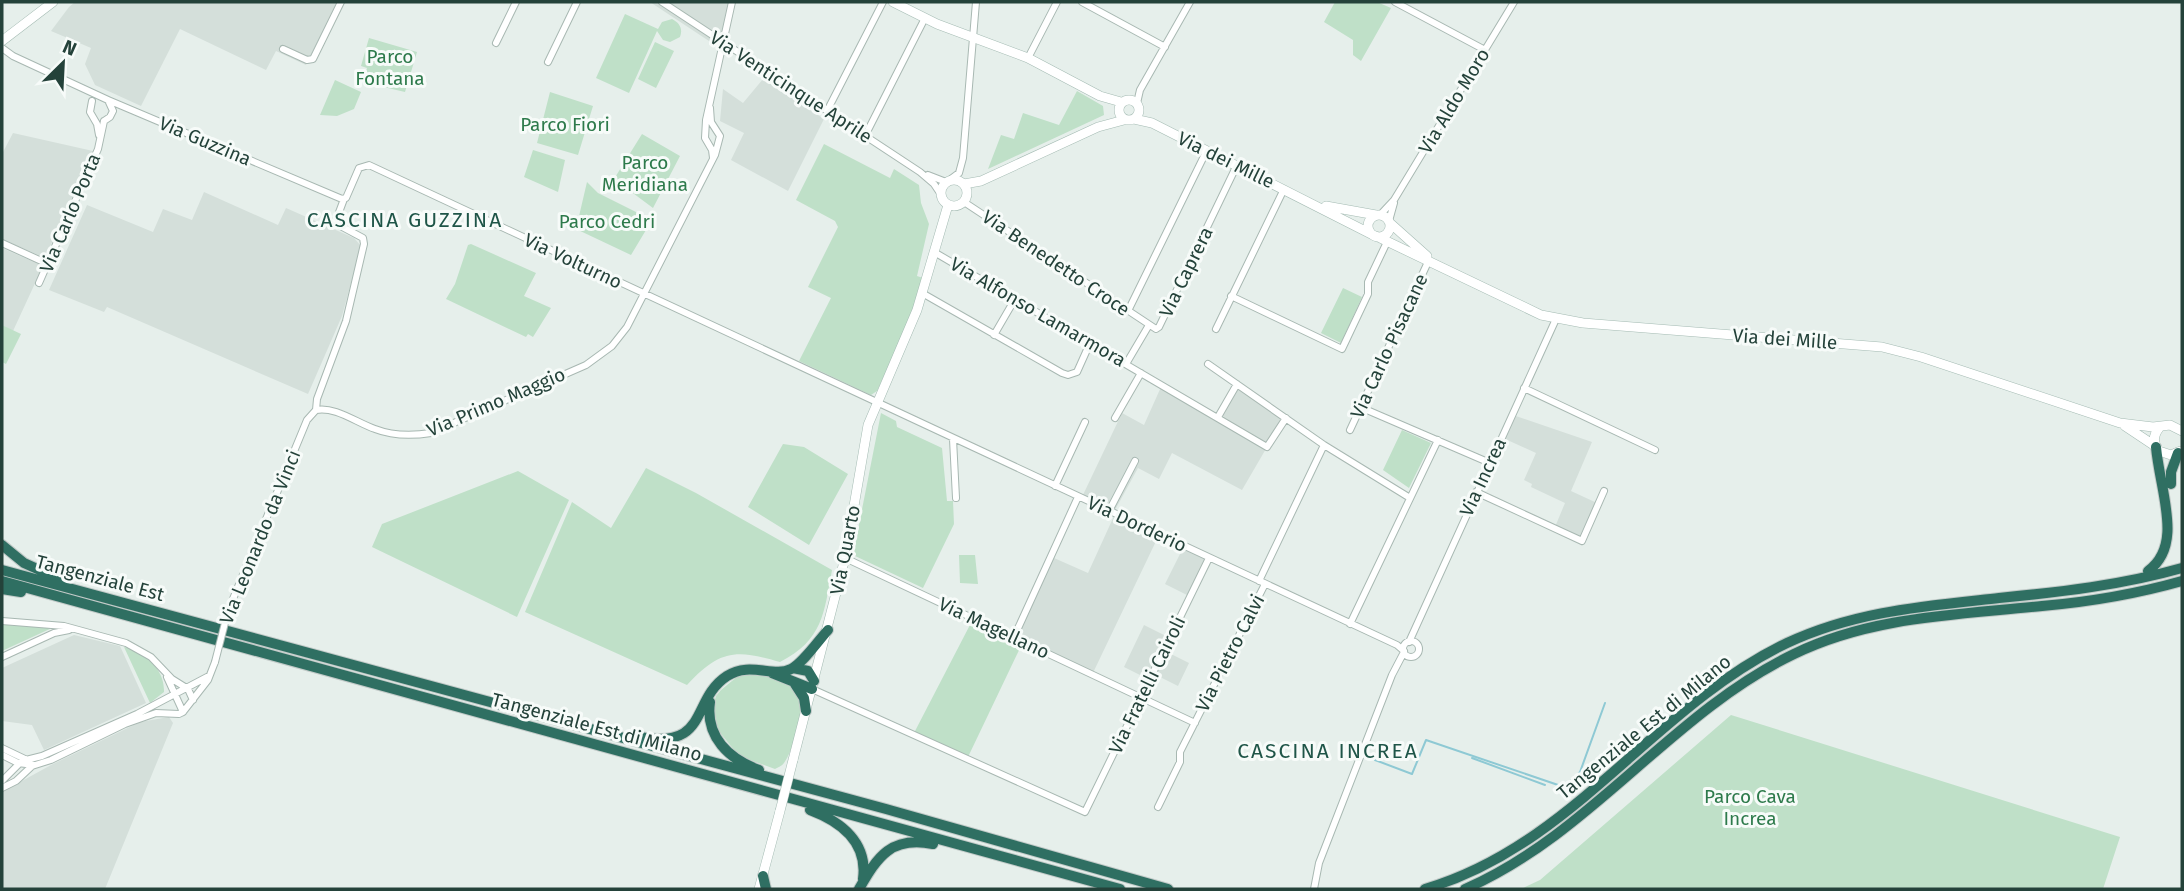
<svg xmlns="http://www.w3.org/2000/svg" width="2184" height="891" font-family="'Fira Sans',sans-serif">
<style>
.built{fill:#d4dfda}
.green{fill:#bfe0c8}
.lines{fill:none;stroke-linecap:round;stroke-linejoin:round}
.stream{stroke:#8ec9d4;stroke-width:2}
.street-casing{stroke:#a8b8b2;stroke-width:8}
.secondary-casing{stroke:#a4bbb3;stroke-width:10}
.highway-casing{stroke:#c2cac8;stroke-width:12}
.street{stroke:#fff;stroke-width:6}
.secondary{stroke:#fff;stroke-width:9}
.highway{stroke:#2f6f62;stroke-width:10}
.street-bridge-casing{stroke:#a8b8b2;stroke-width:8;stroke-linecap:butt}
.secondary-bridge-casing{stroke:#a4bbb3;stroke-width:10;stroke-linecap:butt}
.street-bridge{stroke:#fff;stroke-width:6}
.secondary-bridge{stroke:#fff;stroke-width:9}
.labels{text-anchor:middle;dominant-baseline:central;stroke-width:6;stroke-linejoin:round;paint-order:stroke}
.park-label{font-size:19px;fill:#2d7a4b;stroke:#f7fbf9}
.street-label{font-size:19px;fill:#24423a;stroke:#f7fbf9}
.neighbourhood-label{font-size:21px;letter-spacing:2px;fill:#1f5548;stroke:#f7fbf9}
</style>
<rect width="100%" height="100%" fill="#e6efeb"/>
<path class="built" d="M75,2H337L306,65L276,51L266,70L180,29L141,106L95,85L85,64L91,48L51,31L69,7Z
M650,2H729L719,49L709,41Z
M763,79L824,119L788,191L731,160L744,133L720,121L723,89L743,103Z
M13,133L93,151L45,258L2,239V154Z
M204,192L278,225L286,208L354,238L361,246L342,316L308,394L107,307L104,312L49,290L87,205L153,232L163,209L192,220Z
M2,248L43,266L13,331L2,325Z
M1237,386L1284,418L1242,490L1172,453L1159,479L1138,468L1114,512L1082,497L1122,413L1144,425L1161,387L1217,420Z
M1513,415L1592,442L1571,491L1597,503L1582,539L1555,527L1565,503L1531,487L1532,484L1524,480L1536,453L1503,438Z
M1114,516L1158,537L1091,677L1015,641L1054,558L1088,573Z
M1183,548L1207,559L1189,596L1165,584Z
M1144,625L1172,639L1167,652L1189,663L1178,686L1156,675L1152,681L1124,667Z
M74,635L120,646L146,703L44,750L32,725L2,721V668Z
M169,717L173,723L105,889H2V792L51,765L140,722Z"/>
<path class="green" d="M1335,2H1377L1391,8L1361,61L1353,55V40L1324,22Z
M625,14L658,29L662,22L672,19C680,23 683,29 680,37L670,42L663,40L657,31L629,93L596,78Z
M369,38L417,52L405,92L362,82L367,68L361,66Z
M655,42L674,51L656,88L638,79Z
M335,80L361,92L354,109L337,116L320,115Z
M1077,91L1103,106L1104,115L988,169L1001,135L1014,139L1023,113L1059,125Z
M550,92L593,106L578,155L537,143Z
M642,134L680,156L653,208L614,179Z
M824,144L890,178L894,169L919,185L921,203L929,224L917,276L923,278L915,309L877,391L871,395L799,361L831,298L808,287L838,227L835,221L796,200Z
M533,150L565,160L558,192L524,177Z
M587,182L598,193L652,220L631,255L576,229Z
M471,244L536,273L524,296L551,308L533,337L528,334L526,337L446,299L455,284L468,245Z
M1343,288L1362,297L1341,343L1321,333Z
M2,325L21,334L6,364L2,362Z
M881,413L896,421L897,427L942,448L947,501H953L954,524L923,588L853,555Z
M1402,430L1431,443L1409,488L1383,470Z
M783,444L804,447L848,474L809,545L748,507Z
M646,468L696,493L832,570C824,613 823,640 780,662C735,649 720,650 687,685L525,612L572,502L611,528Z
M518,471L569,500L517,617L372,547L382,524Z
M959,555H975L978,584L960,583Z
M972,621L1022,644L968,757L914,733Z
M2,625H8L52,628L2,651Z
M124,647C145,652 165,669 164,692L150,703Z
M759,674C771,677 791,681 798,693C806,706 793,752 784,763C782,766 778,767 775,769L739,756L713,724L712,708L716,696L721,690L738,676Z
M1731,715L2120,837L2103,889H1521L1540,880Z"/>
<g class="lines">
<path class="stream" d="M1472,758L1545,785
M1375,760L1412,774L1426,740L1564,787L1580,772L1605,703"/>
<defs>
<path id="street" d="M662,2L920,172L934,184L940,193
M1082,2L1165,47
M1395,2L1485,50
M496,43L516,2
M2,48L13,56L108,100L113,111L110,117L104,121
M283,49L307,60L313,59L341,2
M1028,58L1057,2
M548,62L577,2
M108,100L342,199L346,198L359,168L369,165L1397,645L1404,651
M92,101L90,112L97,124L99,135
M1137,103L1140,90L1190,2
M827,111L883,2
M865,136L925,18
M713,158L712,150L705,138L706,120L732,2
M928,175L946,182
M951,179L959,173L963,158L976,2
M964,202L1156,329L1159,327L1237,165
M1380,215L1394,200L1514,2
M1389,221L1394,203
M2,243L48,264
M934,252L1267,447L1286,418
M39,283L98,149L104,121
M922,293L1062,373L1068,375L1077,372L1090,343
M1231,296L1342,349L1368,294V282L1387,242
M1128,311L1207,150
M1216,329L1284,189
M994,335L1015,299
M1126,364L1149,325
M1208,364L1324,445L1410,498
M1524,388L1655,450
M1360,407L1490,463
M316,410C335,406 357,423 375,429C393,436 412,436 431,433L586,365L612,346L627,327L715,155L720,136L711,122L710,108
M316,410L317,399L346,321L364,244L363,238L335,223L344,199
M1218,417L1237,384
M1115,418L1141,373
M1350,430L1428,262
M953,439L956,498
M1055,486L1085,422
M1476,492L1582,541L1604,491
M1109,511L1135,461
M845,558L1195,723
M1259,581L1324,445
M228,611L307,420L316,410
M2,621L64,626L126,643L151,657L172,679L188,689L193,700
M1350,624L1438,440
M1014,637L1078,497
M1403 649a8 8 0 1 1 16 0a8 8 0 1 1-16 0Z
M1409,642L1556,319
M2,657L54,633L69,630
M167,677L183,712
M812,689L1085,812L1209,558
M2,748L25,759
M2,755L18,763L34,765
M2,781L22,761L42,756L137,714L207,677
M2,788L16,781L32,766L51,760L125,724L156,713L179,714L183,712L208,680L215,662
M1158,807L1180,762V752L1265,584
M1314,889L1319,863L1392,675L1404,652"/>
<path id="secondary" d="M893,2L937,24L1028,58L1100,96L1121,102
M2,41L53,2
M1119 110a10 10 0 1 1 20 0a10 10 0 1 1-20 0Z
M1134,119L1152,123L1373,235
M941 193a13 13 0 1 1 26 0a13 13 0 1 1-26 0Z
M964,184L981,181L1098,127L1124,120
M1326,206L1376,215
M1368 226a11 11 0 1 1 22 0a11 11 0 1 1-22 0Z
M1390,223L1427,256
M1376,236L1541,315L1583,323L1882,347L1921,357L2120,423L2153,427L2170,425L2182,431
M2125,426L2155,446
M2160,427C2153,435 2152,443 2159,451L2171,455L2181,451
M793,760L845,558L868,425L917,310L948,205
M759,889L780,811"/>
<path id="highway" d="M2171,484V472L2178,453
M2,545L24,563L62,580
M2,570L886,809L1168,889
M2148,571C2184,545 2160,492 2156,447
M2,581L1120,889
M2,589L21,592
M793,668L808,671L814,681
M772,673L812,689
M795,684L804,698L806,711
M710,702C705,737 729,759 759,770
M639,737C710,750 690,700 727,676C750,661 773,678 791,669C802,664 819,640 828,630
M810,810C842,822 868,843 863,879
M763,876L766,889
M859,889C878,856 891,836 933,844
M1425,889C1574,845 1652,708 1787,643C1855,611 1926,606 1999,598C2061,592 2122,585 2182,568
M1465,889C1591,834 1671,713 1794,654C1872,616 1958,615 2042,606C2089,602 2136,594 2182,581"/>
</defs>
<use href="#street" class="street-casing"/>
<use href="#secondary" class="secondary-casing"/>
<use href="#highway" class="highway-casing"/>
<use href="#street" class="street"/>
<use href="#secondary" class="secondary"/>
<use href="#highway" class="highway"/>
<defs>
<path id="street-bridge" d="M215,662L228,611"/>
<path id="secondary-bridge" d="M780,811L793,760"/>
</defs>
<use href="#street-bridge" class="street-bridge-casing"/>
<use href="#secondary-bridge" class="secondary-bridge-casing"/>
<use href="#street-bridge" class="street-bridge"/>
<use href="#secondary-bridge" class="secondary-bridge"/>
</g>
<g class="labels">
<g class="park-label">
<text x="390" y="56">Parco<tspan x="390" dy="22">Fontana</tspan></text>
<text x="565" y="124">Parco Fiori</text>
<text x="645" y="162">Parco<tspan x="645" dy="22">Meridiana</tspan></text>
<text x="607" y="221">Parco Cedri</text>
<text x="1750" y="796">Parco Cava<tspan x="1750" dy="22">Increa</tspan></text>
</g>
<g class="street-label">
<text transform="translate(791 87) rotate(33)">Via Venticinque Aprile</text>
<text transform="translate(1454 101) rotate(-59)">Via Aldo Moro</text>
<text transform="translate(205 141) rotate(23)">Via Guzzina</text>
<text transform="translate(1226 160) rotate(26)">Via dei Mille</text>
<text transform="translate(70 213) rotate(-67)">Via Carlo Porta</text>
<text transform="translate(573 261) rotate(25)">Via Volturno</text>
<text transform="translate(1056 263) rotate(34)">Via Benedetto Croce</text>
<text transform="translate(1186 272) rotate(-64)">Via Caprera</text>
<text transform="translate(1038 312) rotate(30)">Via Alfonso Lamarmora</text>
<text transform="translate(1785 339) rotate(4)">Via dei Mille</text>
<text transform="translate(1389 346) rotate(-65)">Via Carlo Pisacane</text>
<text transform="translate(496 402) rotate(-23)">Via Primo Maggio</text>
<text transform="translate(1483 477) rotate(-65)">Via Increa</text>
<text transform="translate(1137 524) rotate(25)">Via Dorderio</text>
<text transform="translate(260 537) rotate(-68)">Via Leonardo da Vinci</text>
<text transform="translate(845 550) rotate(-79)">Via Quarto</text>
<text transform="translate(100 578) rotate(15)">Tangenziale Est</text>
<text transform="translate(994 628) rotate(25)">Via Magellano</text>
<text transform="translate(1230 653) rotate(-63)">Via Pietro Calvi</text>
<text transform="translate(1147 685) rotate(-64)">Via Fratelli Cairoli</text>
<text transform="translate(597 727) rotate(15)">Tangenziale Est di Milano</text>
<text transform="translate(1644 727) rotate(-39)">Tangenziale Est di Milano</text>
</g>
<g class="neighbourhood-label">
<text x="405" y="220">CASCINA GUZZINA</text>
<text x="1328" y="751">CASCINA INCREA</text>
</g>
</g>
<rect width="2184" height="891" fill="none" stroke="#24423a" stroke-width="7"/>
<g transform="translate(63 63) rotate(24)" stroke="#f7fbf9" stroke-width="5" paint-order="stroke">
<path d="M0-5L12 26L0 18L-12 26Z" fill="#24423a"/>
<text y="-10" font-size="19" font-weight="bold" text-anchor="middle" fill="#24423a">N</text>
</g>
</svg>
